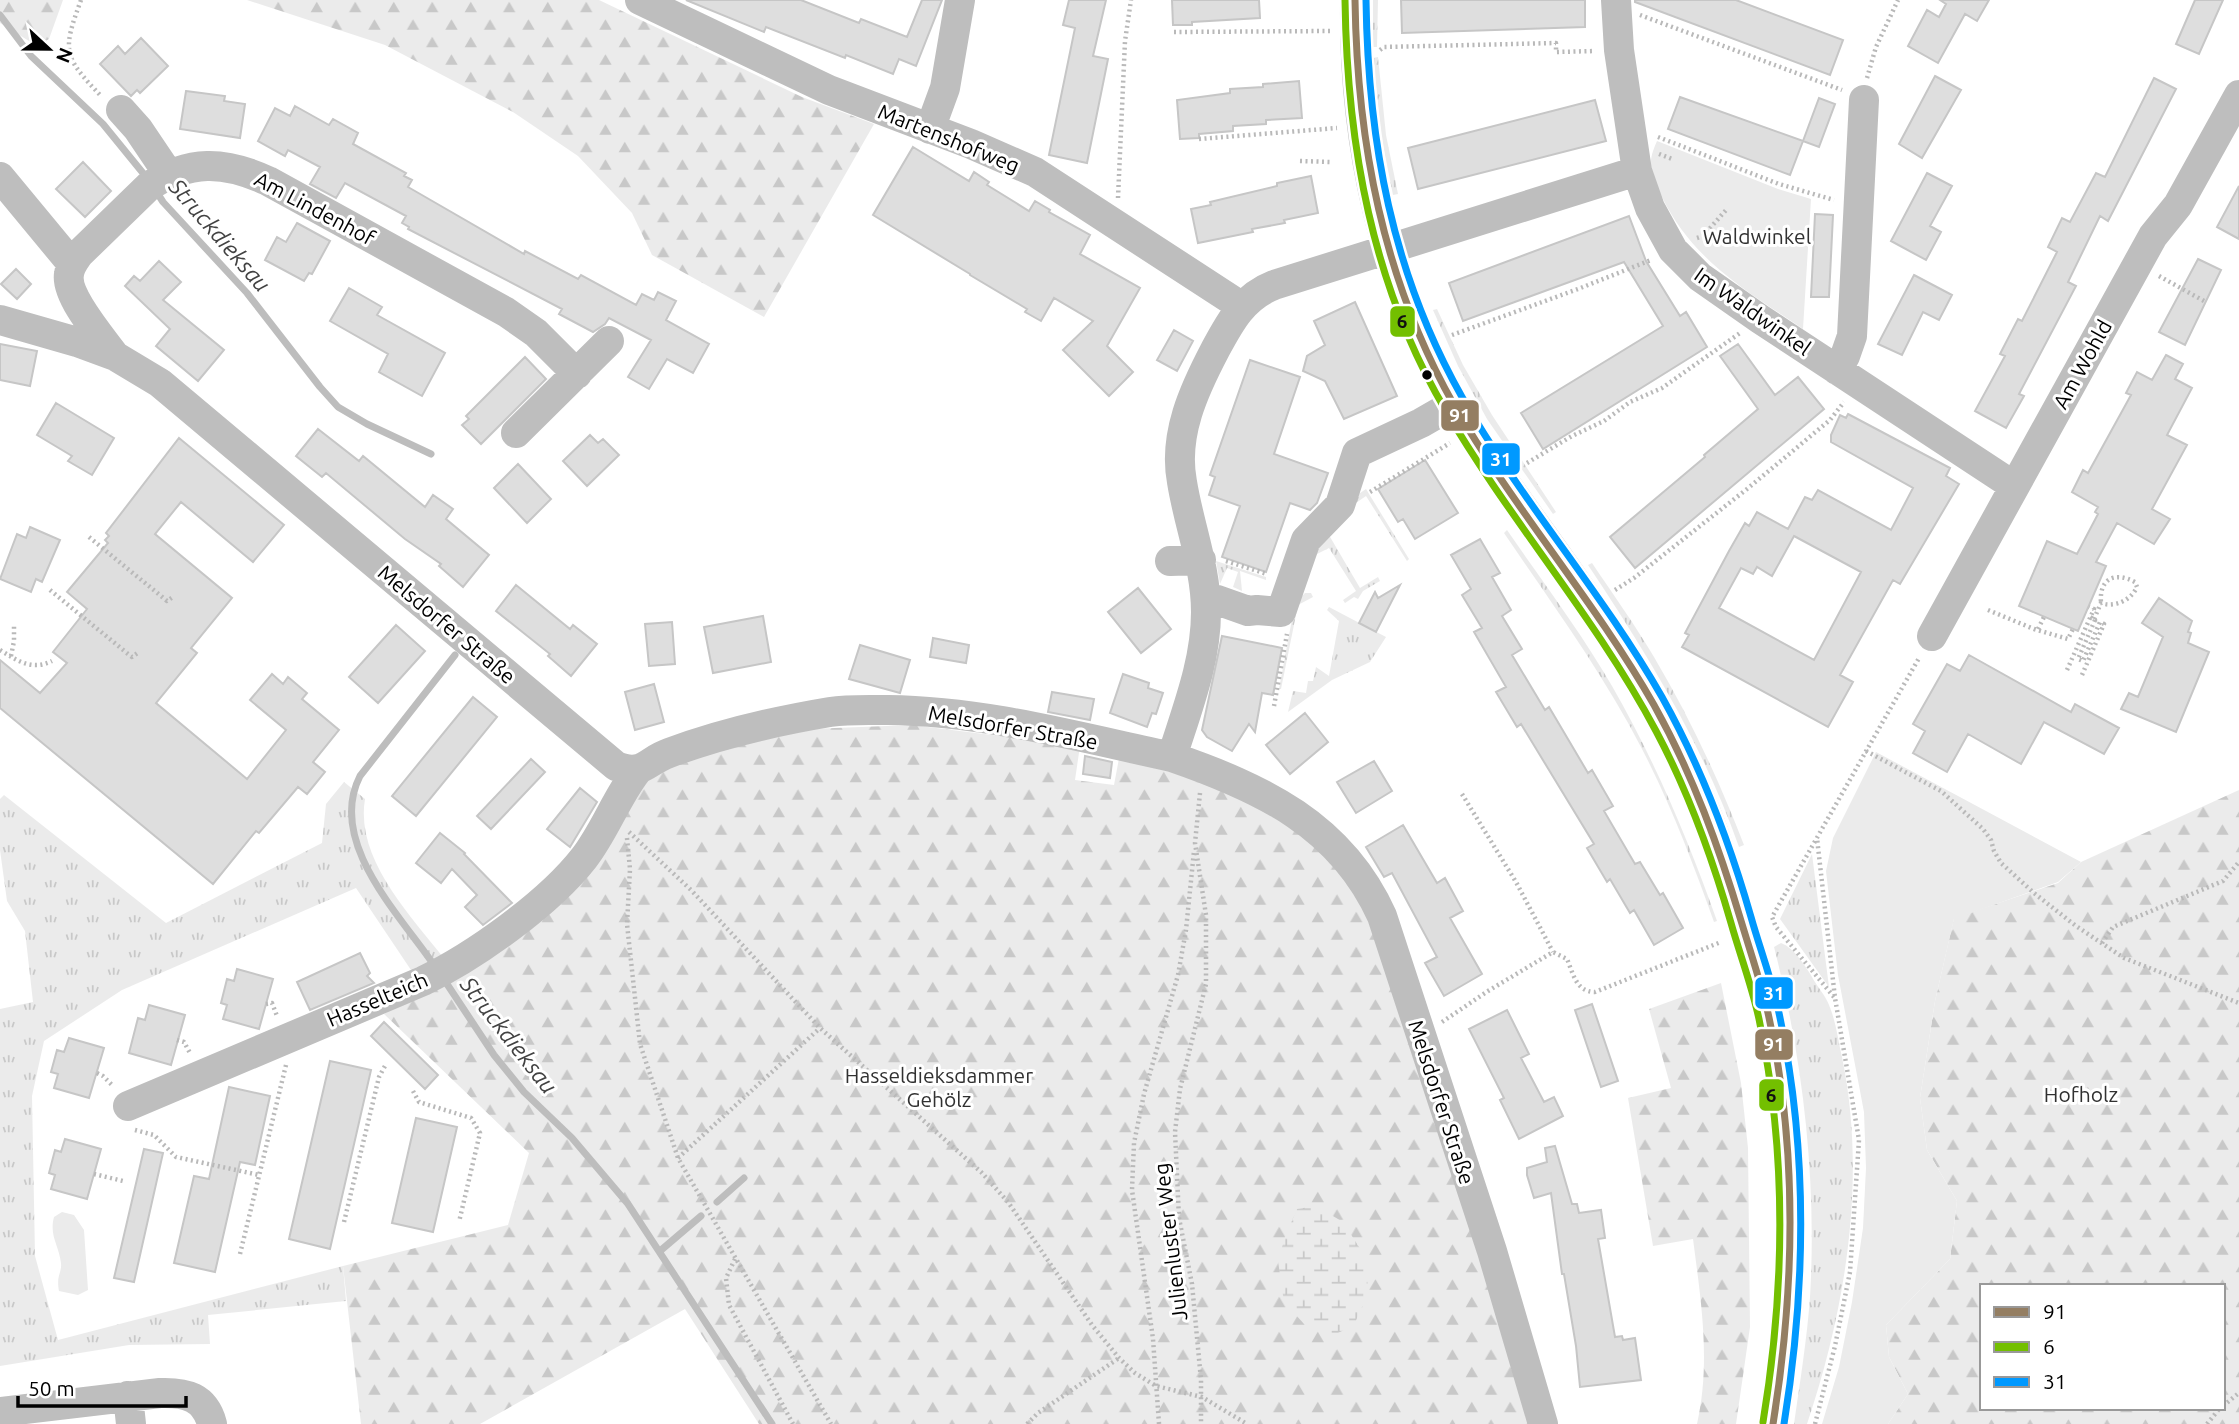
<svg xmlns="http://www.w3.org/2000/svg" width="2239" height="1424" font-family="Ubuntu,sans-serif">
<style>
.grass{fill:url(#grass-tufts)}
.forest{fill:url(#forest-firs);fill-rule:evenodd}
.wetland{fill:url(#wetland-marsh)}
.park{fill:#ebebeb}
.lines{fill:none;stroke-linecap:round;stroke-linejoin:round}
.stream{stroke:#bdbdbd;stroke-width:7}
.building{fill:#dedede;stroke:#c6c6c6;stroke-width:2;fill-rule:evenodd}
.path{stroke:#b9b9b9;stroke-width:4.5;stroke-dasharray:2 3.5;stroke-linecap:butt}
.minor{stroke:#bebebe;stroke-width:30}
.bus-1-casing{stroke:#fff;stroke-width:12}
.bus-2-casing{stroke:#fff;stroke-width:12}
.bus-3-casing{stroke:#fff;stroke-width:12}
.bus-1{stroke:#947e62;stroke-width:7}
.bus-2{stroke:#73bf00;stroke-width:7}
.bus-3{stroke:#09f;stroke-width:7}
.bus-dot{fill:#000;stroke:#fff;stroke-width:2.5}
.labels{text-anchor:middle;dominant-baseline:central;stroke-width:6;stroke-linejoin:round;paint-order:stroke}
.street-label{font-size:21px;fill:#000;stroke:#fff}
.park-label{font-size:21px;fill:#313131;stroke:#fff}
.water-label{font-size:23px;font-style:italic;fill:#424242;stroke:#fff}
.line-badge{stroke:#fff;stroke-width:2.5}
.badge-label{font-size:19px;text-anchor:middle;font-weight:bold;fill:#fff}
.pale-badge-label{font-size:19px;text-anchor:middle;font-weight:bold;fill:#111}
</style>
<defs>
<pattern id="grass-tufts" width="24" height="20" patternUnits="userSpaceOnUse" patternTransform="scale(1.75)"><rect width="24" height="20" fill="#ebebeb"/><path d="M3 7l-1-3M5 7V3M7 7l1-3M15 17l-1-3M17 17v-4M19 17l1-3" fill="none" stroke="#c8c8c8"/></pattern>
<pattern id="forest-firs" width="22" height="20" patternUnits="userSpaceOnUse" patternTransform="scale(1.75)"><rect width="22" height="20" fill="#ebebeb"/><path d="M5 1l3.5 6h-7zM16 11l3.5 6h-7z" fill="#c8c8c8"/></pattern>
<pattern id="wetland-marsh" width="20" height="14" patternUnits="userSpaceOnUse" patternTransform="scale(1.75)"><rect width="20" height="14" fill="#ebebeb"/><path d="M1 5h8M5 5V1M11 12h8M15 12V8" fill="none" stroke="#c8c8c8"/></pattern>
</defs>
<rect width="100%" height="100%" fill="#fff"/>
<path class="grass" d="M1373,0H1378L1377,47H1373Z
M1378,57L1386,135L1398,194L1393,195L1381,135L1373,58Z
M1437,309L1463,365L1492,415L1556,512L1553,514L1487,419L1458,366L1433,310Z
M1366,489L1409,559L1407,561L1366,496L1353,505L1351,499Z
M1326,530L1360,588L1378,577L1380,581L1363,591L1358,599L1354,597L1345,603L1343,600L1356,591L1329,548L1315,555Z
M1507,530C1542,581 1581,632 1612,686C1655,761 1688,839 1717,921L1714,922C1693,863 1671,805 1642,749C1603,673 1552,604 1504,533Z
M1216,561L1266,577V580L1240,571L1242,591L1233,587L1238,572L1227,568L1220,584Z
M1592,563C1613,594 1635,625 1654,657C1690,718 1719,780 1744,845L1739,847C1703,745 1648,655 1588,565Z
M1305,593H1311L1313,597L1298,605L1281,689H1279L1295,603Z
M1329,607L1386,637L1370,662L1332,680L1288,712L1293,691L1306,693L1308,681H1313L1316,667L1329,676L1339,621L1327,610Z
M344,782L365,799C355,858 409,914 443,957L413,973L356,888L122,990L44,1041L32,1096L35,1256L58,1340L343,1266L346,1301L208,1315L210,1344L129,1345L0,1366V1009L33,1002L25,931L7,901L0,850V799L4,795L166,923L322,843L326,804Z
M1812,854L1829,987L1780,919Z
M1781,943C1795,948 1808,970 1815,982C1820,990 1826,997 1829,1005C1836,1021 1838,1040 1842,1057C1867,1178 1846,1308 1807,1424H1794C1800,1382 1807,1339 1810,1297C1817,1180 1803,1059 1774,947Z"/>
<path class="forest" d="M0,0H63L49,39L37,46L0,23Z
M247,0H599L802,97L874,124L764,317L652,255L632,213L578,156L513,112L385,45Z
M912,725L1080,746L1075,780L1114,785L1120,753L1168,763L1286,821L1334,862L1373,924L1533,1424H759L685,1309L480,1424H361L343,1266L508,1225L529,1153L384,1014L462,972L647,777L716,746L809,729Z
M2239,790V1424H1888L1908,1394L1889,1357L1886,1325L1950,1259L1957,1201L1927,1150L1920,1098L1935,1001L1954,918L2058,883L2081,862ZM1982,1286H2223V1408H1982Z
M1721,983L1741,1083L1748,1148L1750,1327L1736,1424H1697C1711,1362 1701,1301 1693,1239L1653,1246L1628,1098L1671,1088L1649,1009Z"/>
<path class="wetland" d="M1316,1206L1343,1222L1366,1258L1368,1293L1354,1325L1332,1336L1305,1325L1284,1302L1278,1261L1285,1237L1297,1209Z"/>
<path class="park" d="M1657,141L1778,189L1811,199L1803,329C1747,291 1693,261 1662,197C1651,174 1646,165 1657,141Z
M1876,752L2081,862L2058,882L1954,919L1935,1001L1920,1098L1927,1150L1957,1201L1950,1259L1886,1325L1889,1357L1908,1394L1888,1424H1822L1839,1367L1852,1302L1863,1228L1866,1168L1864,1112L1838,975L1826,871L1833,838Z
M62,1212L74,1215L84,1230L88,1290L78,1295L59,1291C56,1275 62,1273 61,1263C59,1245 49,1236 54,1217Z"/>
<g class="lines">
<path class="stream" d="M0,15L31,56L103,124L147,178
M156,191L163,202L247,293L320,387L338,407L367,424L431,454
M436,968C402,917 326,843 360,776L455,655
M443,978L494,1055L524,1092L572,1138L628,1204L772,1424
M717,1202L744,1178
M660,1251L701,1216"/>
</g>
<path class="building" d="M686,0H801L859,23L861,19L907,37L922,0H942L916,66L899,59L893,74L846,55L845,58L766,27L764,32Z
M1069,0H1106L1093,56L1108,59L1087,163L1049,155L1075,28L1063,25Z
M1172,0H1259L1260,18L1192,22V25H1173Z
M1401,0H1585V27L1402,33Z
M1635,0H1736L1843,40L1830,75L1635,2Z
M1940,0H1989L1977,21L1965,14L1938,63L1908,46L1927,10L1939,17L1946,4Z
M2195,0H2223L2199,54L2176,44Z
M141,38L168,66L140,93L137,90L131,96L100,64L118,46L125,54Z
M1935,76L1961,90L1922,158L1899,144Z
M2154,78L2176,89L2108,221L2100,216L2068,282L2076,286L2019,394L2024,396L2006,428L1975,411L2005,356L2000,354L2018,319L2022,321L2057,252L2048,247L2062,218L2070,222L2096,173L2105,177Z
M1299,81L1302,118L1266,120V124L1233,126V131L1199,134V138L1180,139L1177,100L1230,93V89L1263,87V84Z
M186,91L225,96L224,101L245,104L240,138L180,129Z
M1680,97L1803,141L1819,98L1835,104L1819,147L1803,141L1790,175L1668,129Z
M1595,100L1606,141L1418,189L1408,148Z
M295,106L329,125L333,119L358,133L353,144L406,173L404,176L412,180L408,187L524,254L525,251L578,279L581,275L636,305L642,294L654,300L658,292L676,301L666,320L709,344L693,373L667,359L649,389L628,377L651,340L609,318L605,324L593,332L559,314L562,309L408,229L409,227L402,223L406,216L345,183L336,198L310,184L320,167L288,150L285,156L258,141L275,108L290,116Z
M913,147L969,181L974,172L989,182L987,185L1029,211L1035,201L1050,210L1049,212L1090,235L1080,254L1140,288L1107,346L1133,372L1109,396L1063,350L1093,321L1054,298L1041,321L1025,312L1027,309L970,275V274L873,215Z
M83,162L111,191L85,217L56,189Z
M1927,173L1952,186L1930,226L1941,232L1926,260L1891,241Z
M1311,176L1318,213L1284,220L1285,223L1252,229L1253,232L1198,243L1191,209L1211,205L1210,202L1277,186V183Z
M2239,186V239L2217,227Z
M1815,214L1833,215L1829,297H1811Z
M1629,216L1646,261L1680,316L1686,312L1707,347L1543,449L1521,413L1663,326L1624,262L1463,321L1449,283Z
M297,223L330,241L312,274L309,273L304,281L265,260L277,237L286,242Z
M2198,259L2221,270L2185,345L2159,332Z
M159,261L181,282L163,300L224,350L198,381L156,346L170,329L125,286L134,276L140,281Z
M16,269L31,284L17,299L1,284Z
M1914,275L1952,295L1939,320L1923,312L1902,355L1878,344Z
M349,288L382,307L377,315L445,353L422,396L379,372L388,354L330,321Z
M1355,302L1397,396L1344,419L1325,381L1303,371L1307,356L1325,345L1314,321Z
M1174,330L1193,341L1177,371L1157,360Z
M0,344L37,351L30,386L0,380Z
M1738,344L1775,395L1798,377L1824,409L1635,568L1610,537L1705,457L1704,455L1758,409L1720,356Z
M2166,355L2183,364L2175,379L2192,388L2167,435L2187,445L2152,509L2170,519L2154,544L2117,523L2096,562L2106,566L2078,631L2019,606L2047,541L2077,554L2098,514L2095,512L2098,507L2072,492L2083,470L2088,473L2131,395L2126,393L2137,372L2152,380Z
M525,357L546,379L481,444L462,425L469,419L466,416Z
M1250,360L1300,377L1274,454L1328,473L1317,503L1310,510L1290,503L1266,572L1222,557L1240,506L1209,495L1215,477L1210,475Z
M56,403L114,438L92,475L68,461L72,456L37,435Z
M1848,414L1950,468L1946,476L1959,484L1900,584L1893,580L1840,675L1853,682L1828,727L1682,647L1689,635L1685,633L1729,551L1745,523L1749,526L1757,512L1788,529L1805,497L1812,500L1818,490L1891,530L1913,488L1831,442V435L1840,415L1846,418ZM1794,536L1861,572L1814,660L1719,608L1741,568L1753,574L1757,567L1772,576Z
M318,429L359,461L363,456L425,507L433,495L453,509L446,519L489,555L463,587L439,566L441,564L405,539L326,473L322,477L296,456Z
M590,435L598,443L603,439L619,455L587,486L563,461Z
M179,438L284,525L253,562L181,502L155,534L232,598L191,648L197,653L156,703L247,779L286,730L250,700L272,674L283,684L288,677L307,693L302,699L339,730L313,762L325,772L307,794L298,787L259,833L256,831L213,884L0,708V660L40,693L67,663L53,652L87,609L67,592L108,543L105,540L109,536L106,533Z
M1425,460L1458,513L1415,539L1403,519L1398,522L1378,489Z
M518,464L551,499L527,523L494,488Z
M30,527L60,540L42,582L36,579L31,592L0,579L17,534L26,538Z
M1480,539L1500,573L1492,577L1511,610L1502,616L1522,649L1512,655L1545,710L1549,707L1588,773L1592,770L1613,806L1604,811L1635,864L1640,862L1660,895L1663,893L1683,928L1654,945L1634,910L1630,913L1610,879L1607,882L1587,848L1594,844L1521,724L1517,727L1496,692L1506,687L1474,632L1482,628L1462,595L1471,589L1451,555Z
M516,585L570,629L573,625L597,644L571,676L548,656L550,654L496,611Z
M1400,585L1376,632L1359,623L1375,592L1378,598Z
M1138,588L1171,629L1141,653L1108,612Z
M2159,598L2192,621L2188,632L2191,633L2188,643L2209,652L2176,732L2121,709L2129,693L2138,697L2163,637L2142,623Z
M763,616L771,662L713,673L704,627Z
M672,622L675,664L649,666L645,624Z
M396,625L425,651L378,703L349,677Z
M1222,636L1282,648L1273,695L1262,693L1255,732L1249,724L1232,751L1207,737L1202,730Z
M933,638L969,645L966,663L930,657Z
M860,645L910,660L900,693L849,679Z
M1969,655L2071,712L2075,704L2119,728L2104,754L2044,722L2021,764L1968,734L1947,772L1913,753L1925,731L1913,724L1947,664L1960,671Z
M1123,674L1149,683L1148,688L1163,693L1156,714L1152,713L1147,727L1110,713Z
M654,684L664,722L635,730L625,692Z
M1052,692L1094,699L1090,720L1048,712Z
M473,697L497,717L416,816L392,796Z
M1305,713L1328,742L1290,774L1266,745Z
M1085,756L1112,762L1110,778L1083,774Z
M531,759L545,772L491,829L477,816Z
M1374,761L1392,791L1356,813L1337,782Z
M580,788L597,802L570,847L547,829Z
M1403,825L1437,883L1445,878L1463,911L1450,918L1482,974L1444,996L1425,963L1437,957L1392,873L1384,877L1366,847Z
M440,833L465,853L464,854L512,903L483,925L465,907L477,895L452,869L441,883L416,863Z
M360,953L370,973L367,976L374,983L310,1010L297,982Z
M237,969L273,979L259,1029L223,1019L227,1005L221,1003L227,979L234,981Z
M1592,1004L1618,1081L1601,1087L1575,1010Z
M149,1005L185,1015L171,1065L129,1053L138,1018L145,1020Z
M1507,1010L1529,1054L1521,1058L1544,1102L1554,1097L1563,1116L1519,1139L1500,1100L1504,1098L1469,1029Z
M384,1022L438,1075L425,1089L371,1036Z
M69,1038L104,1048L89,1098L54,1088L58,1074L51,1072L57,1050L64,1052Z
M330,1061L371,1070L330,1249L289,1239Z
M229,1087L270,1096L255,1165L240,1162L215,1272L174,1263L194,1176L209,1179Z
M416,1118L457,1127L433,1232L392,1223Z
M65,1139L101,1149L87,1199L51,1189L55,1175L49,1173L55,1150L61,1152Z
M1555,1146L1572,1204H1577L1579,1213L1601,1210L1605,1238L1598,1239L1615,1337L1622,1336L1623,1340L1635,1338L1641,1380L1580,1387L1576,1346L1564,1274H1562L1551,1193L1534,1198L1527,1175V1168L1547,1162L1545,1148Z
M144,1149L163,1153L134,1282L114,1278Z"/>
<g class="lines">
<path class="path" d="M81,0C62,52 63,56 102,97
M1640,15L1842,90
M1174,32L1330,31
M1380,50L1384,47L1556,43V52L1595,51
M1867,78L1876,47L1898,0
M1658,137L1779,184L1834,200
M1199,139L1337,128
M1659,154L1672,159
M1300,161L1330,162
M1118,198L1125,41L1131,0
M1697,238L1703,236L1726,210
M2159,276L2204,301
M1452,335L1578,289L1651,260
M1527,463L1572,436L1604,421L1630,402L1662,388L1740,333
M1370,492L1450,443
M89,537L167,601L173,597
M1226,561L1267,574
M50,590L128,654L132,657L139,652
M1615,590L1634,578L1747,489L1830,420L1844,402
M1988,610L2034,629L2068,639L2073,629
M2094,619L2101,603C2115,608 2131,600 2137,587L2135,582C2114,571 2099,579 2101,603
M2038,629L2044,617
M0,650C18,661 32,671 52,661
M11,656L14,641V626
M2067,670L2094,609L2089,607
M2082,675L2104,624L2100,622L2083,661L2078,659L2095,620L2090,617
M1274,706L1287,634
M1866,751L1941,791L1983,829L1991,840L1994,851L2001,863L2034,893L2076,926L2124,958L2239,1003
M1200,793L1195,843L1206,915V984L1180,1089L1175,1132L1179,1218L1192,1284L1201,1380V1424
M1462,794L1516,882L1553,952
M629,832L691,890L820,1028L981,1172L1008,1202L1092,1325L1119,1358L1135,1373L1156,1386L1202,1397L1247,1424
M627,838L630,869L627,924L640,1044L678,1158L831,1424
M2102,943L2113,927L2223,881L2239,862
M1834,997L1776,927L1772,917L1919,658
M266,1004L272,1003L277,1016
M1442,1022L1488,991L1553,952L1567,959C1573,973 1576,992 1595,992L1721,942
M177,1040L184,1042L190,1053
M97,1073L103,1076L113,1086
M413,1091L419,1102L471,1118L480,1133L459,1222
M135,1130L154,1135L176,1157L259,1175
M678,1158L820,1028
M94,1174L123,1181
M344,1222L379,1077L385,1066
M240,1254L286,1065
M735,1259L726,1278L729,1305L793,1424
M2223,1406L2239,1393
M1027,1424L1038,1413L1119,1358
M1159,1424L1153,1339L1132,1190L1134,1143L1144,1094L1178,975L1186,930L1194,851
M1815,1424L1835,1346L1850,1272L1859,1140L1835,998L1817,838
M2207,1424L2220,1408"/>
<path class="minor" d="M640,0L829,90L971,144L1035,172L1241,306
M1355,0C1353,141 1383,282 1454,404C1506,492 1573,571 1626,658C1663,718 1698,783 1720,851C1729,875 1735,900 1742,924C1752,958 1765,993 1771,1028C1795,1158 1798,1293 1773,1424
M1616,0L1619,50L1637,171L1650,208L1673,250L1700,277L1760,319L2014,486
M121,110L138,129L169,175
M930,129L945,88L960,0
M0,177L72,264
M0,320L77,342L115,356L160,383L616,766C643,777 646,761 669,753C720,734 776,721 830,712C849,709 869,710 888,710C985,711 1078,737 1172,757C1262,788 1341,825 1382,916L1492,1251L1543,1424
M115,356C102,338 65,296 69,274C70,266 75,260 79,254L148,187C189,159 225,161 268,181L506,312L536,333L577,374
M1837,370L1845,356L1852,336L1864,100
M516,433L609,341
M1170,561L1201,560
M1206,599L1217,600L1248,611L1257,610L1281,612L1306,540L1340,505L1357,453L1421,423L1454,404
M1932,636L2153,236L2178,205L2239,95
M1172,757C1187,709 1206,662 1206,612C1206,567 1189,526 1182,482C1173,435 1194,390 1215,350C1230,322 1243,297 1274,285L1637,171
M128,1106L423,981C475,956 549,903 584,858C605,831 616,798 637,771
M128,1396L131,1424
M0,1412L160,1393C186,1392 205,1397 212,1424"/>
<defs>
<path id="bus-1" d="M1355,0C1357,142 1383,280 1454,405C1514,509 1594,600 1654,705C1693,775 1719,847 1742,924C1751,954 1761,983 1768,1013C1798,1148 1795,1288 1773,1424"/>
<path id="bus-2" d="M1345,0C1347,144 1372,286 1446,411C1511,522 1596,618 1656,731C1689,793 1712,857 1731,923C1740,955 1752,986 1759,1019C1787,1152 1785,1289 1763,1422"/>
<path id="bus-3" d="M1366,0C1368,142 1392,273 1462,397C1521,501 1602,592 1662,697C1701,767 1729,840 1751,917C1760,949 1772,980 1779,1013C1808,1148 1806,1288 1784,1424"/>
</defs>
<use href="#bus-1" class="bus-1-casing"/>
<use href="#bus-2" class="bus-2-casing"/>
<use href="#bus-3" class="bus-3-casing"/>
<use href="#bus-1" class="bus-1"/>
<use href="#bus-2" class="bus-2"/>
<use href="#bus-3" class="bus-3"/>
</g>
<circle class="bus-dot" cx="1427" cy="375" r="6"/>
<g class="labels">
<g class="street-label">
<text transform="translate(949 138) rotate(22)">Martenshofweg</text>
<text transform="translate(315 208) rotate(28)">Am Lindenhof</text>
<text transform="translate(1753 311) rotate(35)">Im Waldwinkel</text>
<text transform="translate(2082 364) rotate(-61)">Am Wohld</text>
<text transform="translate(447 624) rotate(40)">Melsdorfer Straße</text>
<text transform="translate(1013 727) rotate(10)">Melsdorfer Straße</text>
<text transform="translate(377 999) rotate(-23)">Hasselteich</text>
<text transform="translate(1442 1102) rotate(72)">Melsdorfer Straße</text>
<text transform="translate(1170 1242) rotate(-97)">Julienluster Weg</text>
</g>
<g class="park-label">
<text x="1757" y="236">Waldwinkel</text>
<text x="939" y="1075">Hasseldieksdammer<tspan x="939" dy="24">Gehölz</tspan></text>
<text x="2081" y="1094">Hofholz</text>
</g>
<g class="water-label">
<text transform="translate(220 235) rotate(49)">Struckdieksau</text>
<text transform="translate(509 1035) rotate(52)">Struckdieksau</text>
</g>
</g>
<g class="line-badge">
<rect x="1389" y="305" width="27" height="33" rx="7" fill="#73bf00"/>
<rect x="1440" y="399" width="40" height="33" rx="7" fill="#947e62"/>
<rect x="1481" y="442" width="40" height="34" rx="7" fill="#09f"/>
<rect x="1754" y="976" width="40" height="34" rx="7" fill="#09f"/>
<rect x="1754" y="1028" width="40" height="33" rx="7" fill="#947e62"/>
<rect x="1758" y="1078" width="27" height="34" rx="7" fill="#73bf00"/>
</g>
<g class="badge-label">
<text x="1460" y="422">91</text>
<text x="1501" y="466">31</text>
<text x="1774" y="1000">31</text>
<text x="1774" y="1051">91</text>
</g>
<g class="pale-badge-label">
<text x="1402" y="328">6</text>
<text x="1771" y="1102">6</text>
</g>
<rect x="1980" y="1284" width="245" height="126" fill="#ffffff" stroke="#999999" stroke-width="2"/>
<rect x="1994" y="1307" width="35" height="10" fill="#947e62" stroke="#999999" stroke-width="2"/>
<text x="2043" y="1319" font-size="21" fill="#000000">91</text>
<rect x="1994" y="1342" width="35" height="10" fill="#73bf00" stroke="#999999" stroke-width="2"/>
<text x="2043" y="1354" font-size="21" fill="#000000">6</text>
<rect x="1994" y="1377" width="35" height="10" fill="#0099ff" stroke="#999999" stroke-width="2"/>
<text x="2043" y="1389" font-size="21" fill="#000000">31</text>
<g transform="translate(49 49) rotate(112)" stroke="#ffffff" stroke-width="5" paint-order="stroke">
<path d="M0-5L12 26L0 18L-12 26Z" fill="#000000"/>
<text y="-10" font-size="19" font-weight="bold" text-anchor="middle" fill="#000000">N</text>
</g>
<path d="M18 1396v10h168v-10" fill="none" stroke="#000000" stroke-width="3.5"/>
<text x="28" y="1396" font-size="21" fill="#000000" stroke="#ffffff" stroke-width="5" paint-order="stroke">50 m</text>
</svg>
